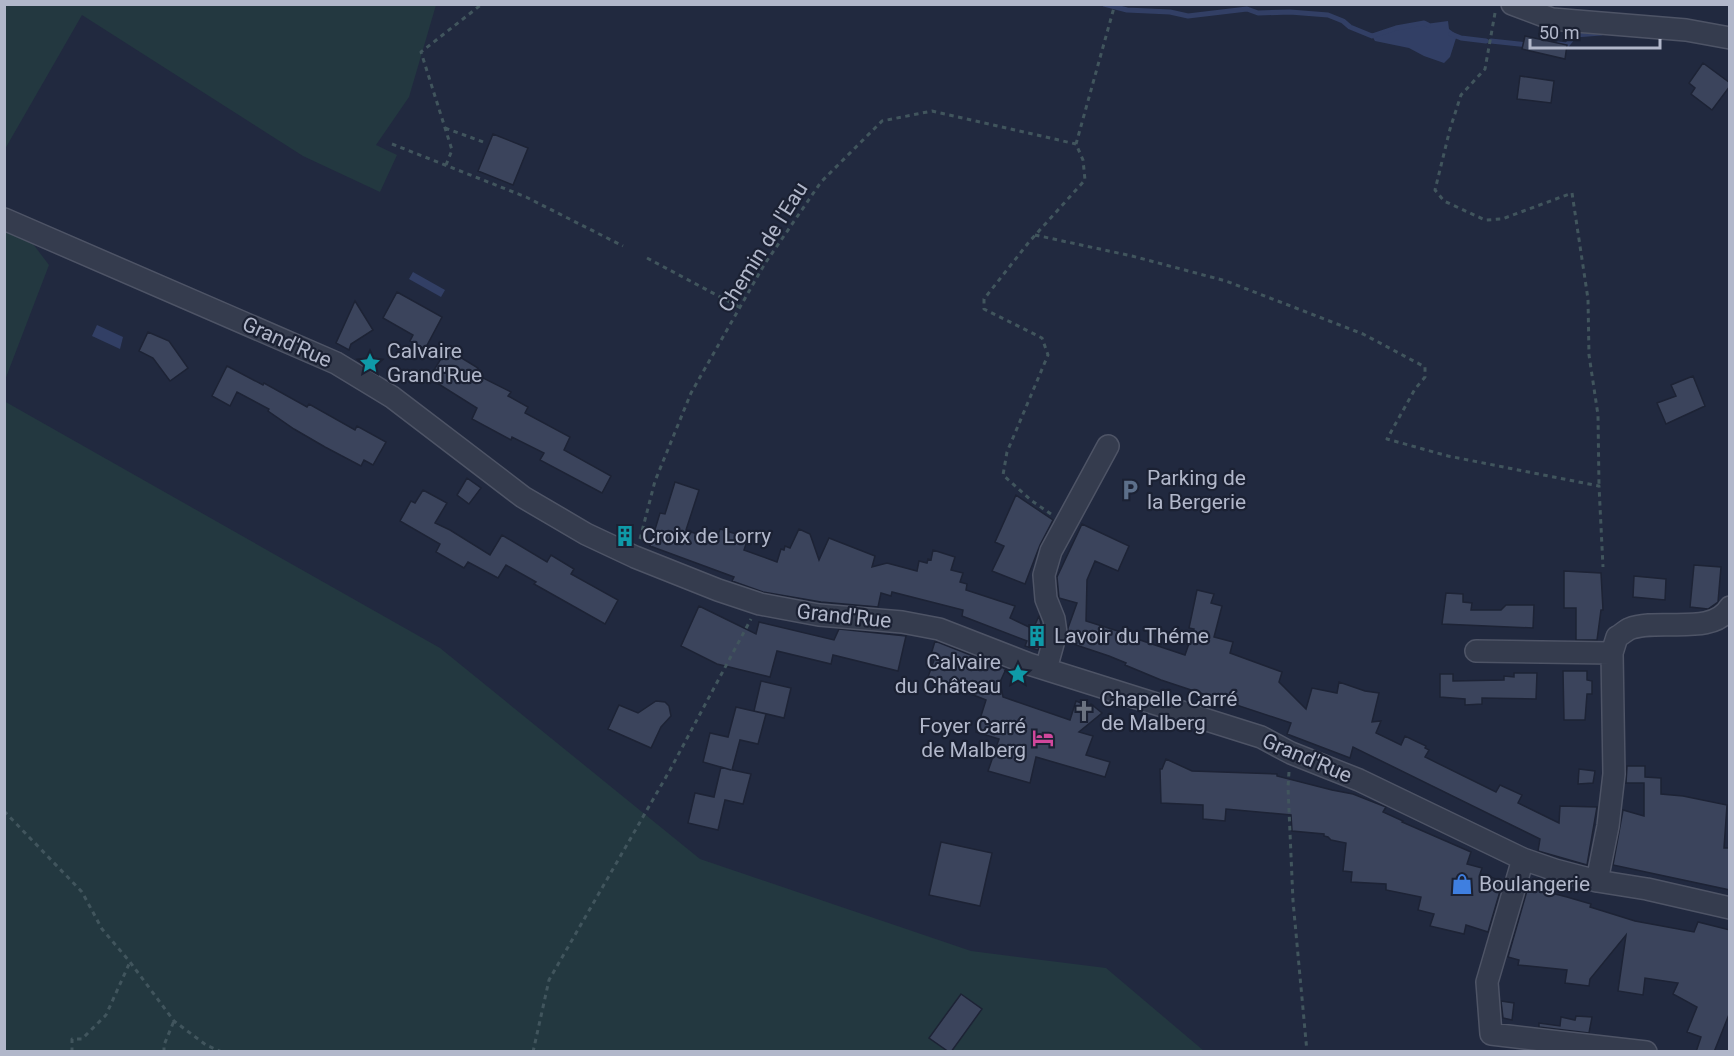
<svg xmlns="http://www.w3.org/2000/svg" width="1734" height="1056" font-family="Roboto,sans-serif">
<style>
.green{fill:#233840}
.water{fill:#323f65}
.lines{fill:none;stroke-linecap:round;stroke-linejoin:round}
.stream{stroke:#323f65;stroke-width:5}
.building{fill:#3b445c;stroke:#1d2335;stroke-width:1.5}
.minor-casing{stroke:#4e5466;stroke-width:24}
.path{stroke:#41555d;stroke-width:3;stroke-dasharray:4.5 4.5;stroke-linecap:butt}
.minor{stroke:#353c4e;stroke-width:21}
.labels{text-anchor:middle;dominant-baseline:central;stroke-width:4.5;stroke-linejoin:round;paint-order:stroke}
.street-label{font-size:21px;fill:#b1b7ca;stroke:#1b2133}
.poi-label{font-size:21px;fill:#b1b7ca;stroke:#1b2133;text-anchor:start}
</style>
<rect width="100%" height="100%" fill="#21293f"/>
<path class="green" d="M5,4H435L436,5L409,97L376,145L397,155L380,192L303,156L82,15L5,149Z
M5,207L49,265L5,380Z
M4,401L440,648L700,859L971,951L1106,968L1204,1051H5Z"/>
<path class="water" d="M1448,21L1449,29L1457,35L1450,57L1444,63L1424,56L1409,48L1375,41L1372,36L1396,28Z
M413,272L445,290L441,297L409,279Z
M97,325L123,337L120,349L92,336Z"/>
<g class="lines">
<path class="stream" d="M1104,4L1127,10L1170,12L1188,16L1247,9L1258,13L1290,12L1328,15L1343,21L1350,27L1372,36L1396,28L1424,23L1428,25
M1451,34L1461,38L1486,41
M1491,41L1528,45
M1558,44L1567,45L1575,35L1601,33"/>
</g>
<path class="building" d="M1525,36L1567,45L1565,59L1522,49Z
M1703,63L1730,83V86L1712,110L1691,94L1695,88L1689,83Z
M1520,76L1554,81L1551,103L1517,99Z
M493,134L528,148L513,185L478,171Z
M397,292L442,317L425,349L410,341L413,335L383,318Z
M355,301L373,330L351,344L349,350L336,343Z
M148,332L169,341L188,368L170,381L153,358L139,351Z
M447,349L478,368L475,374L511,392L508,396L528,407L525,413L570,437L564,450L611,476L602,493L540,460L544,453L512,437L511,440L472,419L477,408L429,378Z
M227,366L263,385L264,383L307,407L309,404L355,430L357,426L386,442L373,465L364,460L361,466L325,447L294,429L268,411L269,409L237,392L230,406L212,396Z
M1693,376L1705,406L1666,424L1657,403L1676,396L1671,385Z
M467,478L481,488L469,504L457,495Z
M675,482L699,490L686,530L716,541L720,529L724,530L748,538L744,550L777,562L781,549L784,550L785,546L790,548L799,529L810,534L819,560L829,538L875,556L872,567L887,563L917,571L919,561L927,563L928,559L931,560L933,550L955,557L951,570L963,573L960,582L967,584L966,590L1015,606L1010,618L1033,629L1039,616L1043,632L1038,650L1025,646L1027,641L962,616L963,610L892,592L891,596L881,593L878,607L821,602L763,592L732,581L734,577L650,546L660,513L665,514Z
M423,490L447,503L435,523L450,530L490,555L502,535L547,562L551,555L574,569L571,574L618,600L605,624L534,584L536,582L506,565L498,578L468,562L464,568L436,552L440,544L400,521L411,501L415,503Z
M1016,495L1053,520L1040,545L1025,584L992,571L1004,546L995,542Z
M1082,524L1129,546L1118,571L1095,561L1087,580L1086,621L1121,632L1123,627L1139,634L1137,639L1185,655L1194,629L1189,628L1197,590L1214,594L1211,603L1222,606L1214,637L1233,642L1230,653L1282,672L1279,682L1306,709L1312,688L1337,693L1339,682L1365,691L1379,693L1372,722L1381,721L1376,733L1401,745L1405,736L1426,746L1425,748L1429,750L1425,757L1496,792L1500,785L1522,795L1518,803L1559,823L1560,806L1597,807L1587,865L1538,851L1540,839L1353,747L1350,758L1287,734L1291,723L1161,680L1125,665L1126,663L1109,656L1067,642L1068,628L1077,603L1059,598L1057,577Z
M1694,565L1721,567L1718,602L1708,609L1690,607Z
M1564,571L1601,573L1603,610H1601L1597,640H1576V608H1564Z
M1634,576L1666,579L1665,600L1633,597Z
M1446,593L1463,594V602L1472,603L1471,610H1501L1506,605H1534L1533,628L1442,624Z
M699,606L756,634L759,622L834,640L839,629L906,636L898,671L833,655L831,664L777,651L770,677L717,664L681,646Z
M935,641L1006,669L1000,682L1003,697L1070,720L1076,701L1089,706L1091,704L1102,713L1079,732L1093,736L1086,755L1110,762L1105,777L1036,757L1030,783L988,771L999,739L976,732L986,700L928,677L934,660L930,658Z
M1563,671H1587V680L1592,681V694H1587L1585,720H1564Z
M1514,673H1537L1536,699L1482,698V704L1465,705V699L1440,697V674H1453V681L1504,680V676L1514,677Z
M761,681L791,688L784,718L754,711Z
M656,701L665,702L669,706L671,716L661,727L651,748L608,729L619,705L638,713Z
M736,707L766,714L758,744L740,740L732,770L751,774L743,804L725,800L718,830L688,823L695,793L714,797L721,767L731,770L703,762L710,733L728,737Z
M1166,759L1192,771L1277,774V776L1332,790L1353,794L1386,807L1383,812L1403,821L1402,822L1471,852L1467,864L1482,868L1480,874L1503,881L1488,932L1466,925L1464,934L1430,926L1434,914L1418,910L1421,897L1386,890V884L1351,882L1352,872L1343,871L1346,843L1331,840L1328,837L1324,836V834L1292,831L1291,815L1226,809L1225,821L1203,819V805L1161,803L1160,769H1162Z
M1627,766H1645V777L1661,778V794L1683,796L1727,805L1724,848H1730V890L1613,865L1623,810L1644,816V783H1626Z
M1579,769L1595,771L1593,783L1578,784Z
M941,842L992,853L980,906L929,895Z
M1528,887L1567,897L1591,904L1590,907L1635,921L1694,932L1698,922L1730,930V1012L1714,1052H1696L1701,1037L1687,1032L1697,1007L1673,994L1678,983L1645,978L1643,995L1618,991L1626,935L1590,979L1589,986L1565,983L1567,970L1518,965L1519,960L1508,957Z
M961,994L982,1009L951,1052H949L929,1038Z
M1501,1001L1514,1003L1512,1020L1503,1018Z
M1576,1016L1592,1017L1589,1033L1539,1027V1023L1560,1026L1561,1017L1575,1020Z"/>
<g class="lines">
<defs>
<path id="minor" d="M1512,4L1552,19L1686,30L1730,38
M4,219L336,363L392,397L523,497L586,534L635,557L718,590L760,604L819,615L902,622L939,629L1029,664L1261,737L1291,753L1359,780L1523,859L1555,870L1597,881L1647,889L1730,908
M1476,651L1612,653
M1046,669L1056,633L1054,619L1046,599L1044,575L1051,551L1108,446
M1523,859L1487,982L1491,1034L1646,1052
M1597,881L1608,826L1614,774L1612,653L1617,637C1621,635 1625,631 1629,629C1658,617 1713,637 1730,607"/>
</defs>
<use href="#minor" class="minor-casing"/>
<path class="path" d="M1495,13L1485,69L1461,95L1450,129L1435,190L1444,201L1485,220L1502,219L1572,193L1588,299L1589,355L1598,415L1599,486
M445,128L486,143
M392,144L526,197L623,246
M446,165L452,150L421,52L482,4
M1035,235L1132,256L1226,281L1363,334L1425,367V377L1415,389L1387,439L1448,456L1599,486L1603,567
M647,258L741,308
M1051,514L1032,501L1003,475L1007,452L1048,355L1042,338L984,309V299L1029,242L1085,180L1083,160L1076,144L1115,4
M640,539L655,481L691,393L764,265L821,182L882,121L932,111L1076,144
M1289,772L1288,787L1293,901L1307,1052
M4,811L82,892L102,929L130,962L174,1021L206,1045L222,1052
M72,1052V1039H82L106,1015L130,962
M164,1052V1045L174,1021
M533,1052L549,980L670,770L751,619"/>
<use href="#minor" class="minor"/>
</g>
<defs>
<symbol id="sight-bare" viewBox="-9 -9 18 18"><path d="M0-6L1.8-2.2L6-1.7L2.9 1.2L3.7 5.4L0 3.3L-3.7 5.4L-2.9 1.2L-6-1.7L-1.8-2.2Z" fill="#0f9aa8" stroke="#1b2133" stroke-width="2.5" paint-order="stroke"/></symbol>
<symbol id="parking-bare" viewBox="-9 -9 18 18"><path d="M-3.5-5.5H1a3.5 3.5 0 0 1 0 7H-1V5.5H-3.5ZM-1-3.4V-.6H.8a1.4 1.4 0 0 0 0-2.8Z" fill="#5c6f8a" stroke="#1b2133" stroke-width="2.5" paint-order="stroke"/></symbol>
<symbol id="building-bare" viewBox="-9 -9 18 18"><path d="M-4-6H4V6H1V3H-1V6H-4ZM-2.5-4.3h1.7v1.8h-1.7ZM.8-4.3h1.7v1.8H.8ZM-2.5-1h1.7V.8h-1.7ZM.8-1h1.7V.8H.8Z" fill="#0f9aa8" stroke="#1b2133" stroke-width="2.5" paint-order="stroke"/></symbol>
<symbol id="church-bare" viewBox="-9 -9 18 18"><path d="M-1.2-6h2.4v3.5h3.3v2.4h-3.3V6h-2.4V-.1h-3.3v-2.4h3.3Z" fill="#6b7280" stroke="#1b2133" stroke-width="2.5" paint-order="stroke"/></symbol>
<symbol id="hotel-bare" viewBox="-9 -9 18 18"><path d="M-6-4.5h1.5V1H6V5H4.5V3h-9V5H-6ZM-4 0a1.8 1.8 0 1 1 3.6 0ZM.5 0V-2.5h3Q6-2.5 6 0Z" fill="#d1479c" stroke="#1b2133" stroke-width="2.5" paint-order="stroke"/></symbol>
<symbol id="shop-bare" viewBox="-9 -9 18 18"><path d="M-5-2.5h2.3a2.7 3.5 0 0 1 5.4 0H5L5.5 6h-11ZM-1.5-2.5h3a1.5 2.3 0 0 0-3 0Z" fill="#3f7fe0" stroke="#1b2133" stroke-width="2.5" paint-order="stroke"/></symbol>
</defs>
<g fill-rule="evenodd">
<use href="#sight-bare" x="355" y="348" width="30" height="30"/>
<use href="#parking-bare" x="1115" y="475" width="30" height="30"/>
<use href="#building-bare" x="610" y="521" width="30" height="30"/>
<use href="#building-bare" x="1022" y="621" width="30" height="30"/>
<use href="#sight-bare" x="1003" y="659" width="30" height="30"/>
<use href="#church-bare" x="1069" y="696" width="30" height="30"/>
<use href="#hotel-bare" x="1028" y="723" width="30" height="30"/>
<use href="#shop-bare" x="1447" y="869" width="30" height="30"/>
</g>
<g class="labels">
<g class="street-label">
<text transform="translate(763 247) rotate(-58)">Chemin de l'Eau</text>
<text transform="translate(287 342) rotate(24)">Grand'Rue</text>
<text transform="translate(844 616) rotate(6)">Grand'Rue</text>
<text transform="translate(1307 758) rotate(23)">Grand'Rue</text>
</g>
<g class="poi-label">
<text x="387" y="351">Calvaire<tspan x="387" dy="24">Grand'Rue</tspan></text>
<text x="1147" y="478">Parking de<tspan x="1147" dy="24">la Bergerie</tspan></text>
<text x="642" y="536">Croix de Lorry</text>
<text x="1054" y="636">Lavoir du Théme</text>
<text x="1001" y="662" text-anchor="end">Calvaire<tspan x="1001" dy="24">du Château</tspan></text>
<text x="1101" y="699">Chapelle Carré<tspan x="1101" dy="24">de Malberg</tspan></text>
<text x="1026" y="726" text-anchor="end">Foyer Carré<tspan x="1026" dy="24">de Malberg</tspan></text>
<text x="1479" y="884">Boulangerie</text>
</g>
</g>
<rect width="1734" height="1056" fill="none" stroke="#b1b7ca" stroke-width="12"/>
<path d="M1530 39v9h130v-9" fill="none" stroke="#b1b7ca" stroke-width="3"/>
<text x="1539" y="39" font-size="18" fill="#b1b7ca" stroke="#1b2133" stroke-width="4.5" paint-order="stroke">50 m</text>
</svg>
